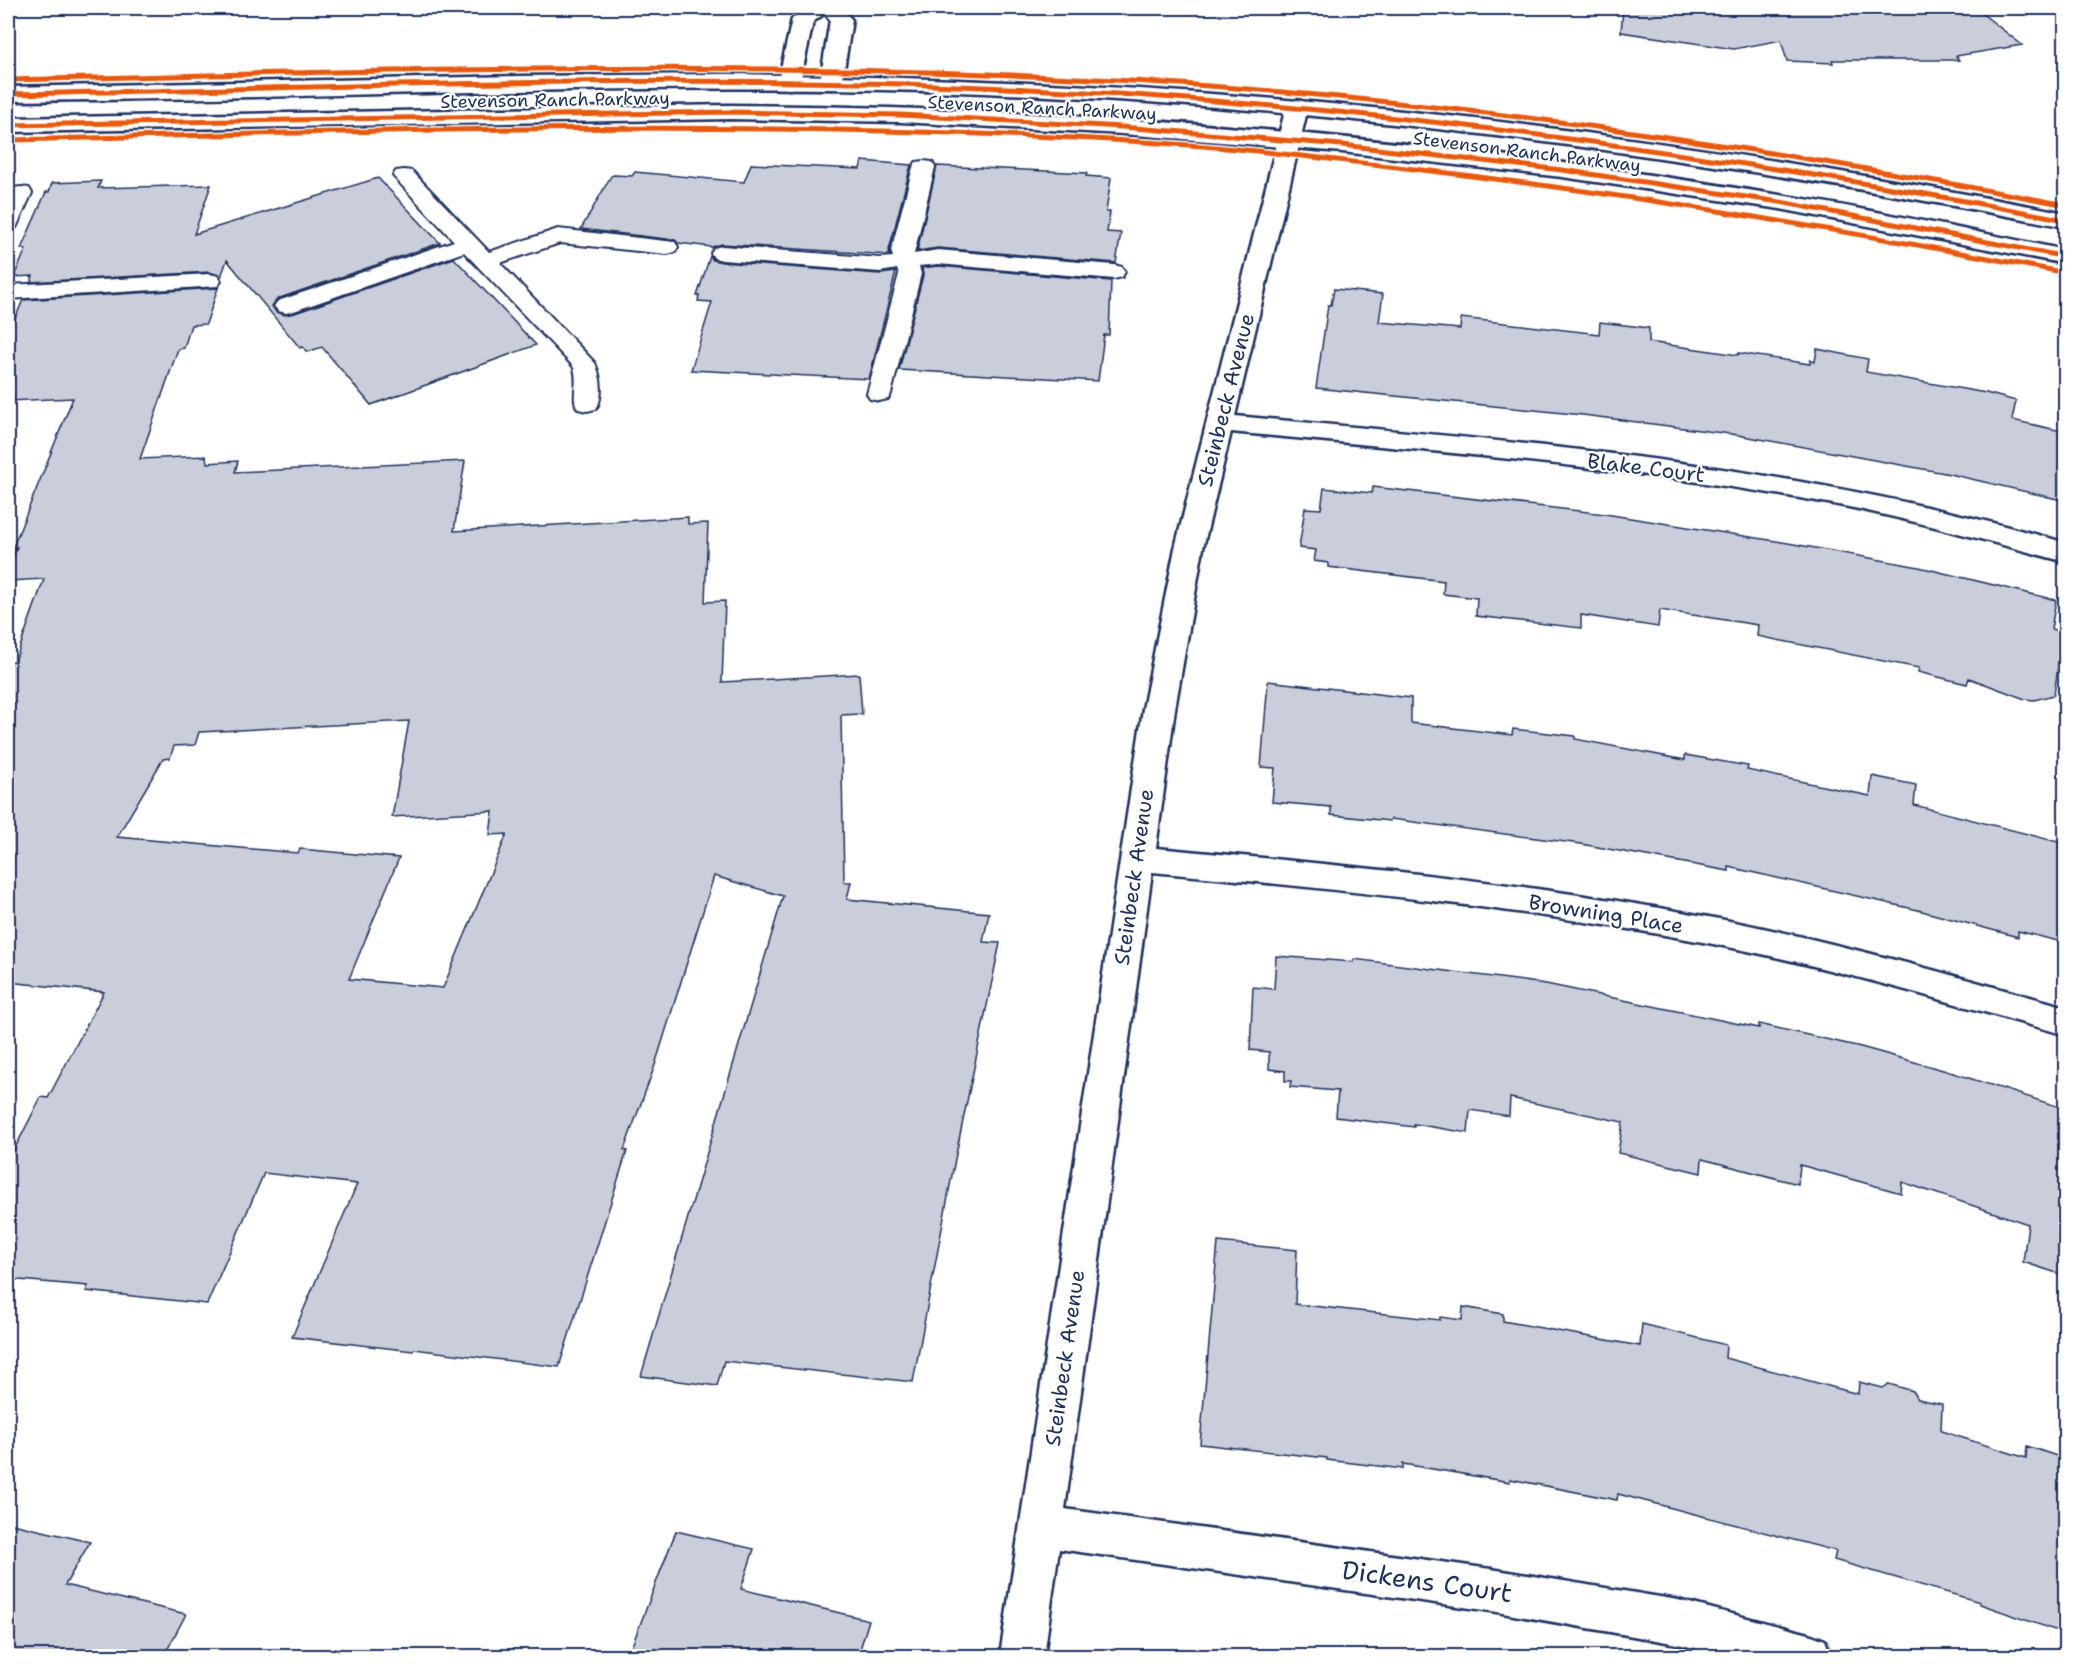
<svg xmlns="http://www.w3.org/2000/svg" width="2073" height="1664" font-family="'Shantell Sans',sans-serif">
<style>
.building{fill:#caceda;stroke:#1b2f5e;stroke-width:1.5;fill-rule:evenodd}
.lines{fill:none;stroke-linecap:round;stroke-linejoin:round}
.lane-casing{stroke:#1b2f5e;stroke-width:4}
.street-casing{stroke:#1b2f5e;stroke-width:5}
.secondary-casing{stroke:#1b2f5e;stroke-width:5}
.lane{fill:#fff;fill-rule:evenodd}
.street{fill:#fff;fill-rule:evenodd}
.secondary{fill:#fff;fill-rule:evenodd}
.cycleway-casing{stroke:#fff;stroke-width:8}
.cycleway{stroke:#e8590c;stroke-width:5}
.labels{text-anchor:middle;dominant-baseline:central;stroke-width:4.5;stroke-linejoin:round;paint-order:stroke}
.far-street-label{font-size:18px;fill:#1b2f5e;stroke:#fff}
.street-label{font-size:21px;fill:#1b2f5e;stroke:#fff}
.near-street-label{font-size:26px;fill:#1b2f5e;stroke:#fff}
</style>
<rect width="100%" height="100%" fill="#fff"/>
<filter id="ink" filterUnits="userSpaceOnUse"><feTurbulence type="fractalNoise" baseFrequency=".0167" numOctaves="2"/><feDisplacementMap in="SourceGraphic" scale="12" xChannelSelector="R" yChannelSelector="G"/><feConvolveMatrix kernelMatrix="1 2 1 2 8 2 1 2 1" color-interpolation-filters="sRGB"/></filter>
<g filter="url(#ink)">
<path class="building" d="M1623,8H1975L2022,45L1956,56L1959,60H1832L1833,63L1787,61L1781,40L1734,49L1621,32Z
M862,161L911,165L889,250L890,255L722,244L712,247L678,243L675,240L581,229L611,176L614,175L632,176L635,172L744,182L751,164L860,169Z
M937,166L1087,173L1086,176L1111,178L1106,212H1110L1107,232L1121,233L1116,263L938,248L917,251Z
M378,178L440,243L277,299L272,306L276,312L285,315L295,313L454,258L536,345L371,405L322,347L307,352L303,347L300,348L227,260L221,277L210,272L31,282L33,276L14,277L26,249H21L46,192H49L52,183L101,181L98,188L211,185L194,234Z
M710,256L713,260L722,262L880,274L896,272L869,379L691,370L712,302L698,301L699,296H697Z
M938,266L1111,281L1109,335H1104L1098,381L899,370L923,275L922,268Z
M218,288L206,324L191,325L184,348L178,349L140,459L206,456L207,463L238,461L235,472L465,461L454,531L688,517V524L708,523L705,602L725,601L722,682L859,674L862,714L841,715L844,882H851L847,899L989,913L983,942L1000,943L955,1159L913,1382L724,1361L717,1386L641,1376L783,896L714,876L655,1065L624,1150L627,1151L559,1367L414,1349L413,1351L292,1337L357,1184L264,1173L207,1304L86,1291L88,1286L8,1279V1162L41,1097L48,1098L104,992L8,982V662L15,661L44,579L8,581V569L17,547H13L73,398L8,401V335L23,300ZM409,721L392,817L493,811L490,835L507,834L443,988L349,979L399,858L300,849L298,853L117,837L163,759L170,758L174,746L195,745L199,732Z
M1334,289L1383,294L1379,322L1460,329L1461,318L1599,334L1600,322L1649,328V342L1738,355L1739,353L1810,364V360L1815,362L1817,349L1868,359L1866,372L1986,393L2016,401L2012,420L2066,432V501L1950,474L1738,435L1583,415L1316,388L1328,305H1331Z
M1373,487L1605,514L1788,543L1919,567L2056,600L2051,629L2063,632L2054,695L2034,700L2025,699L1969,678L1967,684L1918,672L1919,668L1757,636L1758,625L1660,610L1658,627L1581,615V628L1476,616L1477,598L1443,594L1444,581L1328,567V563L1314,561L1316,550L1299,548L1305,508L1321,509L1324,488L1372,493Z
M1268,681L1411,698V723L1512,735L1513,729L1575,736V739L1685,760V755L1748,766L1747,770L1870,796L1872,776L1916,785L1914,805L2066,844V943L2018,931V937L1918,910L1729,867V871L1581,844L1391,819L1390,821L1331,815V807L1272,802L1275,768L1261,767Z
M1276,956L1353,962L1354,959L1546,984L1759,1028V1024L1861,1047L1950,1072L2066,1109V1276L2023,1262L2028,1224L1902,1182L1901,1193L1800,1165L1798,1184L1702,1159L1701,1173L1618,1153L1623,1122L1510,1098L1509,1116L1470,1110L1468,1133L1414,1124V1127L1336,1117L1338,1091L1290,1087L1291,1081H1285V1071L1269,1069V1052L1250,1050L1253,987L1274,989Z
M1218,1242L1297,1250L1295,1304L1440,1320V1317L1462,1320L1463,1307L1503,1314V1321L1640,1346L1642,1324L1726,1345L1725,1358L1858,1394L1859,1382L1883,1388L1889,1384L1913,1391L1918,1399L1942,1404L1941,1431L2026,1458L2027,1446L2066,1459V1634L1980,1604V1602L1834,1560L1836,1551L1618,1494L1617,1500L1510,1479V1482L1403,1464V1469L1327,1460V1458L1200,1444Z
M8,1523L90,1542L65,1585L186,1614L164,1656H8Z
M676,1531L754,1549L741,1589L869,1620L858,1656H628Z"/>
<g class="lines">
<defs>
<path id="lane" d="M924,161L932,162L935,167L914,254L938,250L1114,265L1122,267L1125,272L1122,277L1114,279L938,264L919,266L921,274L891,394L888,399L879,401L870,399L867,394L899,274L897,269L880,272L722,260L714,258L711,253L714,248L722,246L880,258L893,257L891,251L913,167L916,162Z
M404,170L412,171L489,252L558,229L675,242L678,247L675,252L667,254L560,243L500,263L595,363C601,376 604,396 596,409L587,411L578,409C570,398 580,382 573,366L464,252L294,311L286,313L278,311L274,306L278,301L454,241L393,176L396,171Z
M21,187L29,188L32,193L16,228L8,229V199L13,188Z
M210,274L218,276L221,281L218,286L8,299V285Z"/>
<path id="street" d="M806,8H842L852,20L842,82L839,87L831,89L823,87L820,82L830,20L825,13L813,22L800,82L797,87L789,89L781,87L778,82L792,19Z
M1297,100L1305,102L1308,107L1235,416C1514,442 1795,463 2066,543V562C1986,541 1909,518 1828,503C1631,467 1431,451 1231,432L1203,548L1175,709L1156,848C1341,865 1527,882 1709,917C1830,940 1947,974 2066,1007V1035C1947,1002 1829,966 1708,943C1524,908 1338,889 1152,872L1065,1509L1491,1569L1678,1600L1809,1634L1825,1640L1831,1656H1727L1678,1644L1491,1611L1059,1549L1044,1656H1000L1143,709L1175,548L1286,107L1289,102Z"/>
<path id="secondary" d="M725,74C967,77 1209,89 1449,116C1656,139 1861,173 2066,213V227C1708,158 1348,108 984,93C658,80 333,99 8,101V87L520,76Z
M730,105C1081,107 1434,138 1780,195C1876,210 1970,231 2066,250V264L1780,209L1562,177L1342,152L1122,134L901,122L730,119L8,132V118Z"/>
</defs>
<use href="#lane" class="lane-casing"/>
<use href="#street" class="street-casing"/>
<use href="#secondary" class="secondary-casing"/>
<use href="#lane" class="lane"/>
<use href="#street" class="street"/>
<use href="#secondary" class="secondary"/>
<defs>
<path id="cycleway" d="M8,80C399,70 791,58 1181,84C1479,104 1773,149 2066,205
M8,94C333,88 659,73 984,87C1349,102 1708,151 2066,220
M8,125L730,112L901,115L1122,127L1342,145L1562,170L1780,202L2066,257
M8,140C406,130 805,117 1203,146C1265,151 1327,159 1389,166C1616,192 1841,229 2066,273"/>
</defs>
<use href="#cycleway" class="cycleway-casing"/>
<use href="#cycleway" class="cycleway"/>
</g>
</g>
<g class="labels">
<g class="far-street-label">
<text transform="translate(555 100) rotate(-1)">Stevenson Ranch Parkway</text>
<text transform="translate(1042 108) rotate(3)">Stevenson Ranch Parkway</text>
<text transform="translate(1527 152) rotate(7)">Stevenson Ranch Parkway</text>
</g>
<g class="street-label">
<text transform="translate(1226 400) rotate(-76)">Steinbeck Avenue</text>
<text transform="translate(1646 468) rotate(7)">Blake Court</text>
<text transform="translate(1134 877) rotate(-82)">Steinbeck Avenue</text>
<text transform="translate(1606 914) rotate(9)">Browning Place</text>
<text transform="translate(1065 1358) rotate(-82)">Steinbeck Avenue</text>
</g>
<g class="near-street-label">
<text transform="translate(1427 1581) rotate(8)">Dickens Court</text>
</g>
</g>
<rect width="2073" height="1664" fill="none" stroke="#fff" stroke-width="30"/>
<rect x="15" y="15" width="2043" height="1634" fill="none" stroke="#1b2f5e" stroke-width="2" filter="url(#ink)"/>
</svg>
